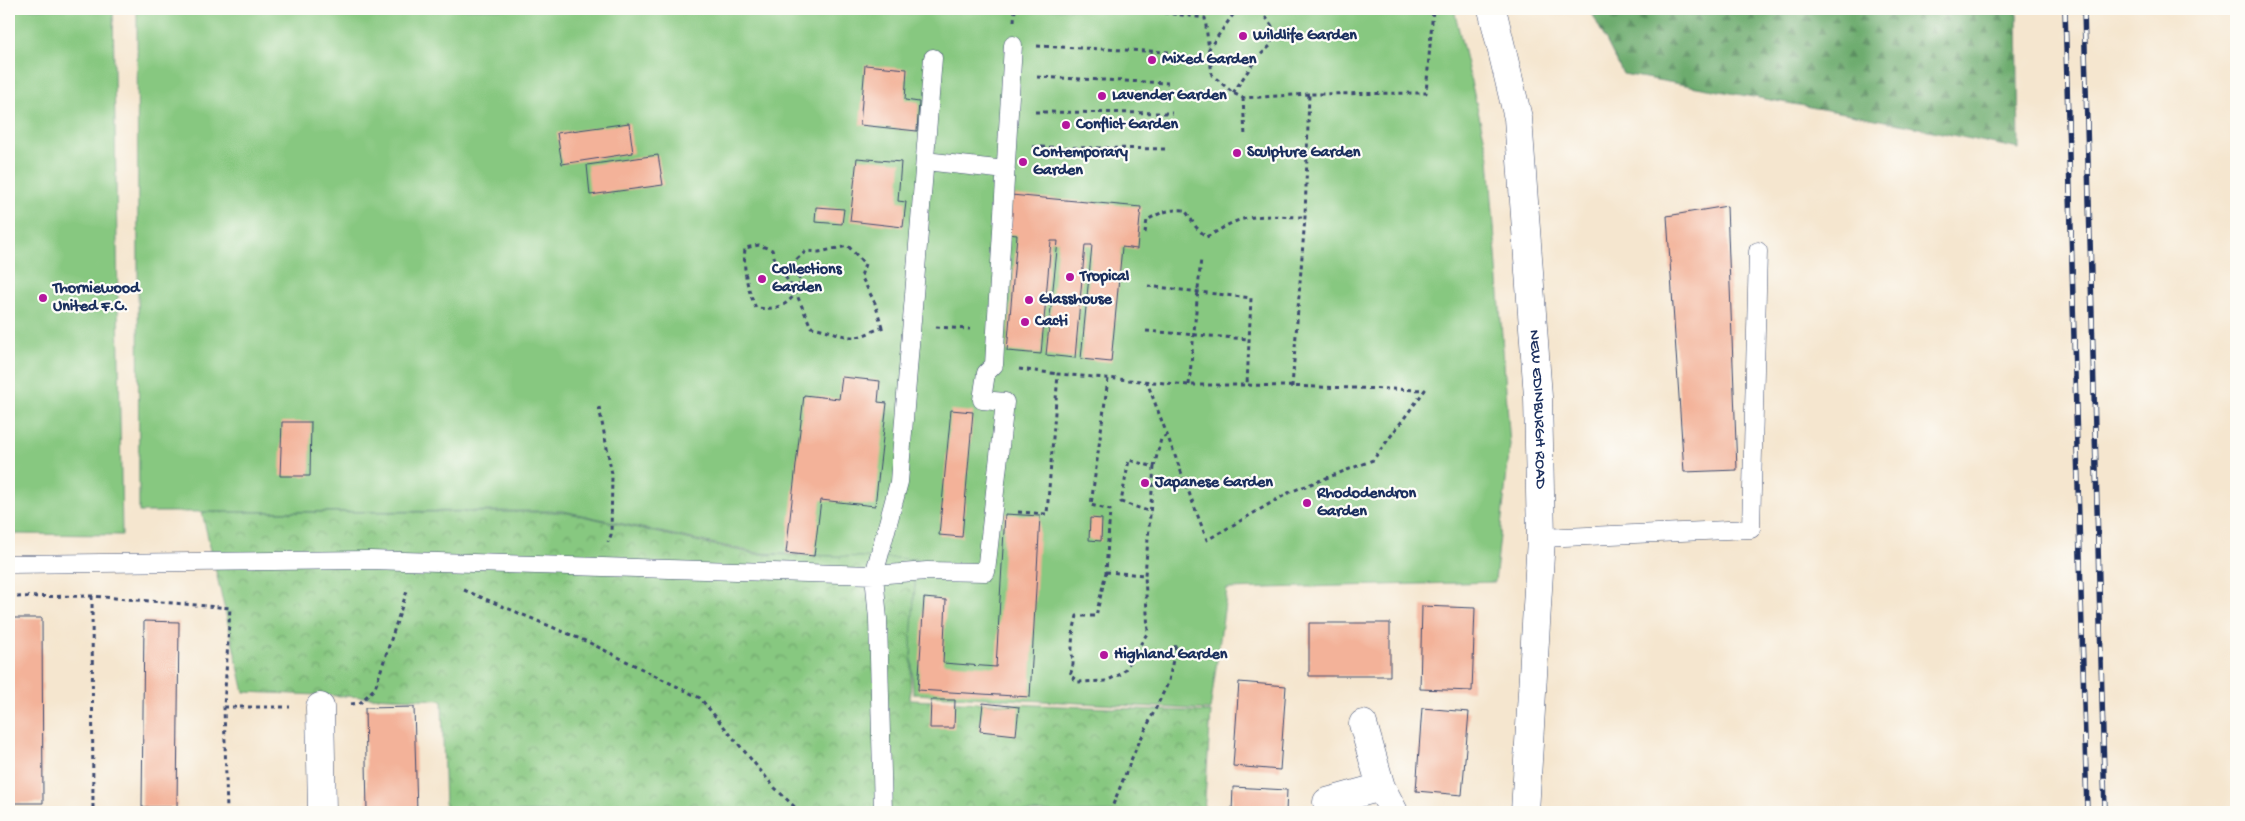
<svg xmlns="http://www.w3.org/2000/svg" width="2245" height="821" font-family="'Gochi Hand',sans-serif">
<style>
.forest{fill:url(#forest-firs);stroke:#446e66}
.park{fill:url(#park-crowns);stroke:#517c6f}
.garden{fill:#87c880;stroke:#517c6f}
.building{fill:#f3b299}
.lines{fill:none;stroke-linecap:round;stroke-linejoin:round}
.lane-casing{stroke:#3c4a6f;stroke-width:19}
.street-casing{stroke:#3c4a6f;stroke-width:29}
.primary-casing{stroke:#3c4a6f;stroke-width:29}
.path{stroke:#3c4a6f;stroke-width:3;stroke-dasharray:4 4;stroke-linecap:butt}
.lane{stroke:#fff;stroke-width:18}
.street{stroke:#fff;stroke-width:28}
.primary{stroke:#fff;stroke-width:28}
.rail-casing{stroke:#1b2f5e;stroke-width:5.5}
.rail{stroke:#fdfcf7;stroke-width:4;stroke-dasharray:11;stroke-linecap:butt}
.poi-dot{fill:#b5179e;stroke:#fdfcf7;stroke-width:2}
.labels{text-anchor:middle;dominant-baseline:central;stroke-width:4.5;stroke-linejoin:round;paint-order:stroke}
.poi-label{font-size:16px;font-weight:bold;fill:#1b2f5e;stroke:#fdfcf7;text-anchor:start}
.street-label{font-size:16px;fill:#1b2f5e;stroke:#fdfcf7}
</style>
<defs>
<pattern id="forest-firs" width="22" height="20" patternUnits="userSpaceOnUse" patternTransform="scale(1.25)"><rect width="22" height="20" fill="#6dac6e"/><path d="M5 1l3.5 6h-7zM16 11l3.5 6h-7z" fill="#598c5e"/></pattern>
<pattern id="park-crowns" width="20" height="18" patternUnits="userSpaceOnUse" patternTransform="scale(1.25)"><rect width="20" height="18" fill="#87c880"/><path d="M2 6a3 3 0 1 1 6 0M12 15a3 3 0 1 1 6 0" fill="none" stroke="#6ea36c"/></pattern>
</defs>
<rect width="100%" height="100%" fill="#fdfcf7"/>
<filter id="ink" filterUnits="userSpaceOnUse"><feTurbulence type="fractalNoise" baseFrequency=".02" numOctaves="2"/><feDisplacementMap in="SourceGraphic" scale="10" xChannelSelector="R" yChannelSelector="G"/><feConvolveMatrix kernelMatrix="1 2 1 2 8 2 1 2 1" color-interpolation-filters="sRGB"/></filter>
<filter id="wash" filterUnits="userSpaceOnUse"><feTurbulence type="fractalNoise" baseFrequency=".0096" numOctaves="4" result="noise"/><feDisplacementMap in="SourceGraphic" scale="20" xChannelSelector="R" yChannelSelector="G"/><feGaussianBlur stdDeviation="1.12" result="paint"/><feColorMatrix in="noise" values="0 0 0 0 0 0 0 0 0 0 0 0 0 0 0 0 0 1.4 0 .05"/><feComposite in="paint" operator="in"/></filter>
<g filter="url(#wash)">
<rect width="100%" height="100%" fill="#f5e6cf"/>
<path class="forest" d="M1590,9H2017L2019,149L1861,116L1623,74Z"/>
<path class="park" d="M202,512H564L755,554L916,558L910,700L1211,712L1204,812H445L442,700L244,692Z"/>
<path class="garden" d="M9,9H113L122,535L9,534Z
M137,9H1454L1489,158L1510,445L1495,582L1227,589L1210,710L913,694L911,639L917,559L757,553L563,511L139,512Z"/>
<g id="blocks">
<path class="building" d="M865,65L907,69L905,100L919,102L917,131L860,125Z
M629,123L633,153L562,164L557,133Z
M658,155L663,185L590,195L587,165Z
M857,158L901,162L898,201L906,202L903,227L850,221Z
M1011,195L1141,207L1137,249L1122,247L1111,362L1081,359L1092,245H1085L1075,358L1046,355L1058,241H1051L1041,354L1007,351L1017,235L1008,234Z
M1727,206L1737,470L1684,472L1667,216Z
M816,207L844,209L842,224L815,222Z
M842,377L880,381L878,402L887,403L875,506L821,500L814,556L786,553L804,395L839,399Z
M951,410L973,412L962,537L939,535Z
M282,422H311L310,476H280Z
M1005,514L1040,516L1030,697L918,690L924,598L946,600L943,663L996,667Z
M1090,518L1102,519L1101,541L1089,540Z
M1422,606L1475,608L1472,691L1420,689Z
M9,618H42L43,803H9Z
M144,621L179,622L177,807H142Z
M1309,623H1390V676H1309Z
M1239,682L1286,686L1280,770L1233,766Z
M931,700H955L954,728H930Z
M983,703L1019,707L1016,735L980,731Z
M414,707L417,812H367L365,708Z
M1422,708L1469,712L1462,795L1416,791Z
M1233,787L1287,790L1286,812H1232Z"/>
</g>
</g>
<g filter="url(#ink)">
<use href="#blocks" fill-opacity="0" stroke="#3c4a6f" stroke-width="1"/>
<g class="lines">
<defs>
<path id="lane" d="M933,58L899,482L874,575L927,571L986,572L1005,402L982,400L986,373L994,365L1013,45
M925,161L1006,170
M1541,538L1751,529L1758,251
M9,564L369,560L874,575L878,619L883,812"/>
<path id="street" d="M320,707L322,812
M1363,724L1381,787L1394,812
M1327,802L1381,787"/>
<g id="primary">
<path id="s1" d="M1492,9L1518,118L1538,397L1541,538L1525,812"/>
</g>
</defs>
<use href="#lane" class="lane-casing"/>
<use href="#street" class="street-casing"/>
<use href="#primary" class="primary-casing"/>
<path class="path" d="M1150,9V11L1205,18L1212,75L1233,93L1243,98L1309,94
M1014,21L1015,9
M1037,46L1169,52
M1208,50L1237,9
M1037,77L1168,83
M1233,93L1256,59L1271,45L1272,26L1262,12L1248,9
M1243,98L1245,137
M1035,112L1172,113
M1033,147L1167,149
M1145,233L1147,220C1161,212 1170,209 1185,210L1196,227L1206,237C1216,233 1224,226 1234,222C1256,213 1282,217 1305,217
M1148,286L1251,298L1247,385
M882,327L875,303L861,276L865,264L848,246L819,252L806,251L797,259L792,269L801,281C792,305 780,310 756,308C747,288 743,270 745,248L759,245L772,250L776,263L796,293L811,327C823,328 841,336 851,337C864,338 873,329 885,327
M936,327L970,329
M1146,331L1248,339
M1019,369L1058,374
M1108,379L1091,505L1110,510L1106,572L1096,616H1077C1074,627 1072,637 1072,648C1071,661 1076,660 1070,675L1078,682L1106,681L1123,673L1148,632L1145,575L1154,467L1129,460L1121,502L1151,512
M1189,385L1201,258
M1292,387L1305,217L1309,94L1426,93L1433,9
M599,407L612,474L611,535L608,542
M1154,467L1161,439L1167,435
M1018,512L1047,514L1058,374L1189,385H1247L1425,390L1373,460L1290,492L1207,540L1147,382
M1106,572L1145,575
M464,590L590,643L700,698L775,788L800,812
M92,596L93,812
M9,597L92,596L230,608L224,707L227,812
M351,704L360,703L375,688L408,588
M224,707H290
M1110,812L1134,753L1169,681L1176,643"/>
<use href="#lane" class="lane"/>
<use href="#street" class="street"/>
<use href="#primary" class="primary"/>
<defs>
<path id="rail" d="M2065,9L2087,812
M2084,9L2105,812"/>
</defs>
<use href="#rail" class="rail-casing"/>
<use href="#rail" class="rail"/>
</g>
</g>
<g class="poi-dot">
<circle cx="1243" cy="36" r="5"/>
<circle cx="1152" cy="60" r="5"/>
<circle cx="1102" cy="96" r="5"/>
<circle cx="1066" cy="125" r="5"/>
<circle cx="1237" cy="153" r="5"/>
<circle cx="1023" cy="162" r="5"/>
<circle cx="1070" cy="277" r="5"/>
<circle cx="762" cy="279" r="5"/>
<circle cx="43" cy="298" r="5"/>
<circle cx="1029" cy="300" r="5"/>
<circle cx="1025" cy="322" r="5"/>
<circle cx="1145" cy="483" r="5"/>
<circle cx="1307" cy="503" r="5"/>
<circle cx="1104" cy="655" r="5"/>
</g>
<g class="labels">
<g class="poi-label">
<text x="1253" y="36">Wildlife Garden</text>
<text x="1162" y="60">Mixed Garden</text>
<text x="1112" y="96">Lavender Garden</text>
<text x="1076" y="125">Conflict Garden</text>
<text x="1033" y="153">Contemporary<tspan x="1033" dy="18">Garden</tspan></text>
<text x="1247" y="153">Sculpture Garden</text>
<text x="772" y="270">Collections<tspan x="772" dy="18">Garden</tspan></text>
<text x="1080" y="277">Tropical</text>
<text x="53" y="289">Thorniewood<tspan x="53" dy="18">United F.C.</tspan></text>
<text x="1039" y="300">Glasshouse</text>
<text x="1035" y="322">Cacti</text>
<text x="1155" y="483">Japanese Garden</text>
<text x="1317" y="494">Rhododendron<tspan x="1317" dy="18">Garden</tspan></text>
<text x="1114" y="655">Highland Garden</text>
</g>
<g class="street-label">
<text stroke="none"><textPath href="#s1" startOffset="404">NEW EDINBURGH ROAD</textPath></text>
</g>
</g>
<rect width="2245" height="821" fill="none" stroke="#fdfcf7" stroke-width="30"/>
</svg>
